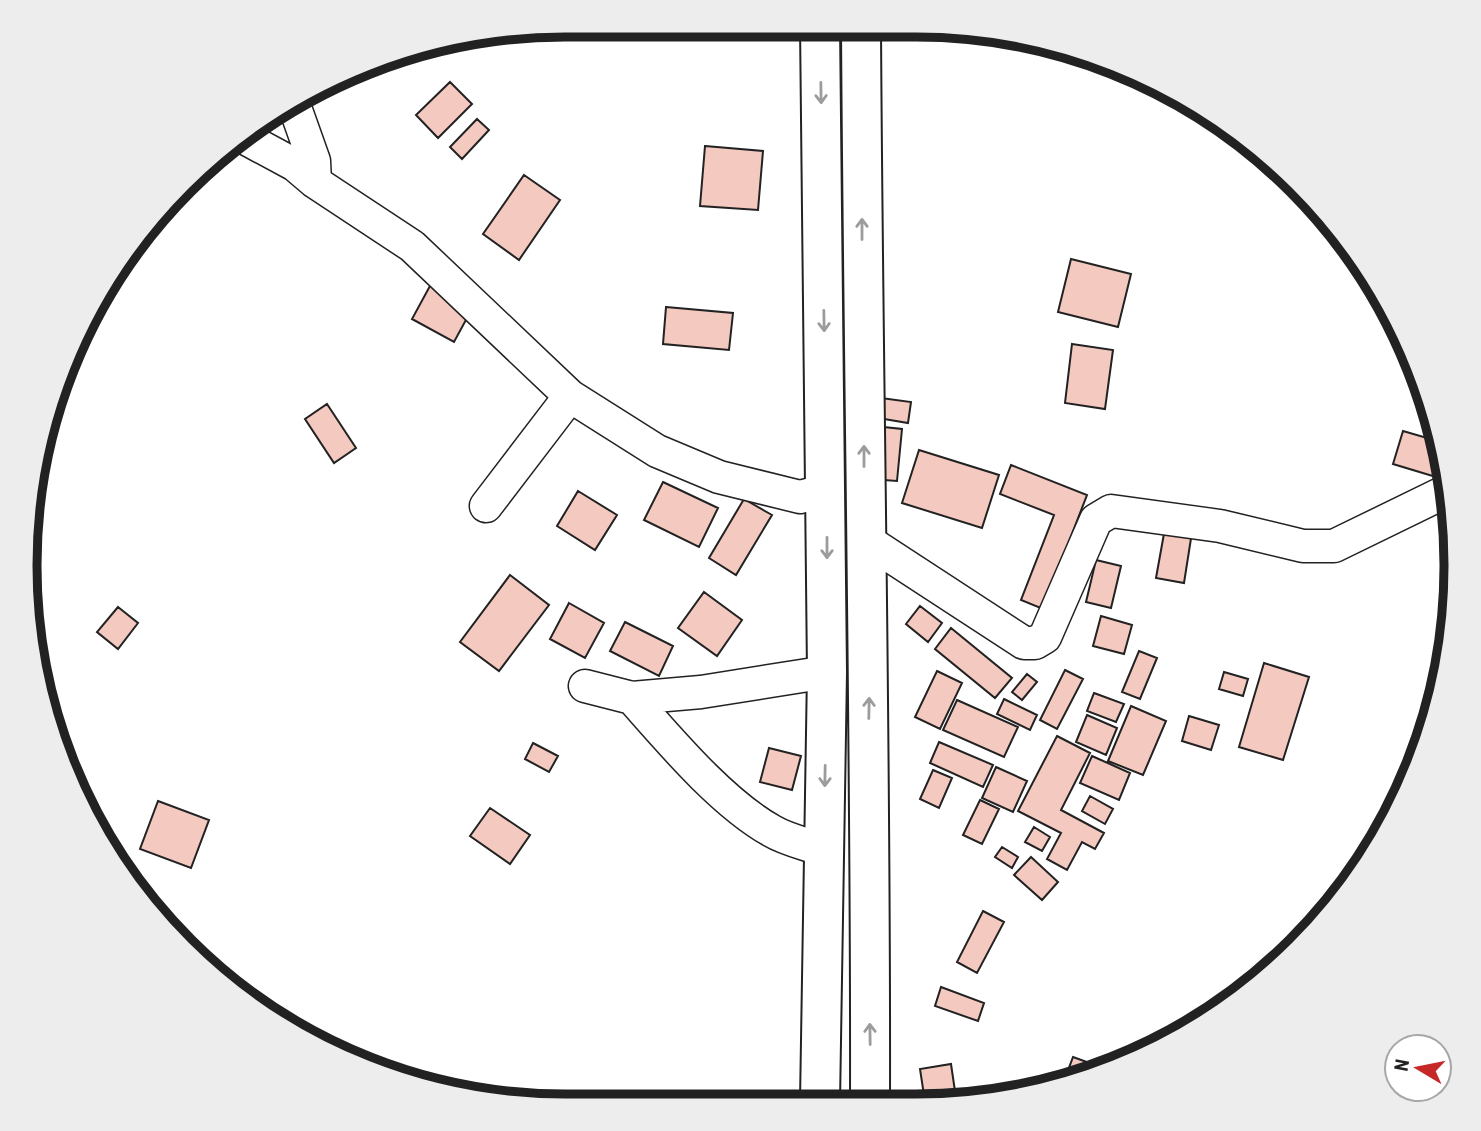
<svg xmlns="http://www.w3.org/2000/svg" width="1481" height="1131" font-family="'Roboto Condensed',sans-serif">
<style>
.building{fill:#f3c9c0;stroke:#222;stroke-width:2}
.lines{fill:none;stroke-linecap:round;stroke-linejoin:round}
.minor-casing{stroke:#222;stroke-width:35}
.major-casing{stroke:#222;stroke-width:42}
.minor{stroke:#fff;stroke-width:32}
.major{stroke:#fff;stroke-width:38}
.oneway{stroke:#9c9c9c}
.rim{fill:none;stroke:#222;stroke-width:9}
</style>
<rect width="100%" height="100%" fill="#fff"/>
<path class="building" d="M450,82L472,104L438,138L416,115Z
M477,119L489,130L462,159L450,147Z
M705,146L763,151L758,210L700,206Z
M524,175L560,200L519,260L483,234Z
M1071,259L1131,274L1118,327L1058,312Z
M431,284L473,307L454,342L412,319Z
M666,307L733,313L729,350L663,344Z
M1072,344L1113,350L1105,409L1065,403Z
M881,398L911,402L908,423L878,418Z
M327,404L356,448L334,463L305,419Z
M874,426L902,429L897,481L870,479Z
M1403,431L1441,442L1444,452L1436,477L1393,464Z
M919,450L999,475L982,528L902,503Z
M1011,465L1087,495L1043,609L1021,600L1054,515L1000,494Z
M663,482L718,508L699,547L644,520Z
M578,491L617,515L595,550L557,526Z
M744,499L772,515L736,575L709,558Z
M1165,528L1192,532L1184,583L1156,578Z
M1096,560L1121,566L1111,608L1086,602Z
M510,575L549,605L499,671L460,642Z
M704,592L742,620L717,656L678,628Z
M569,603L604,623L585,658L550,639Z
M920,606L942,623L928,642L906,624Z
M118,607L138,623L118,649L97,632Z
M1101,616L1132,625L1124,654L1093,646Z
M625,622L673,646L659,676L610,651Z
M951,628L1012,678L995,698L935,649Z
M1139,651L1157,658L1140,699L1122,692Z
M1264,663L1309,677L1283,760L1239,747Z
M1065,670L1083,679L1057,729L1040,720Z
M937,671L962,683L940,729L915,717Z
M1224,672L1248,679L1243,696L1219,689Z
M1027,674L1037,682L1022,700L1012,692Z
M1094,693L1124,704L1116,722L1087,711Z
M1004,699L1037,715L1030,730L997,714Z
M957,700L1018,727L1004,757L943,730Z
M1131,706L1166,721L1143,775L1108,761Z
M1087,715L1117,728L1106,755L1076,742Z
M1189,716L1219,725L1211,750L1182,741Z
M1057,736L1090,753L1061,810L1104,833L1095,849L1082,842L1067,870L1047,859L1061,833L1018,811Z
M939,742L993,765L983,787L930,763Z
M533,743L558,756L549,772L525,759Z
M769,748L801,756L792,790L760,782Z
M1092,756L1130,773L1119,800L1080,783Z
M996,767L1027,781L1013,812L982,798Z
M933,770L952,778L939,808L920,799Z
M1090,796L1113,809L1105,824L1082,811Z
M980,800L999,809L982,844L963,835Z
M158,801L209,820L191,868L140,849Z
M490,808L530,835L510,864L470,836Z
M1034,827L1050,837L1042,851L1025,842Z
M1002,847L1018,857L1012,868L995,857Z
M1031,857L1058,882L1042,900L1014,875Z
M983,911L1004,922L977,973L957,962Z
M941,987L984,1003L978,1021L935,1006Z
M1073,1057L1106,1069L1090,1078L1063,1084Z
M951,1064L956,1098L925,1102L920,1069Z"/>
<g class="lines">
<defs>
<path id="minor" d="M292,99L314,161L315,182
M243,137L295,165L315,182L412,246L570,396L657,451L719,477L800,497L827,490
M486,506L570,396
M866,540L1024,643H1035L1045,637L1096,520L1111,511L1220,526L1303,546H1334L1449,490
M585,686L632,698L701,692L827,672
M632,698C670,741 722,803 772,831C787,840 807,844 823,850"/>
<path id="major" d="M820,25L827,672L820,1102
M861,25C863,384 871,743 870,1102"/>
</defs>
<use href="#minor" class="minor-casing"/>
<use href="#major" class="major-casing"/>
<use href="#minor" class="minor"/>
<use href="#major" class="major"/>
</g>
<defs><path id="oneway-shaft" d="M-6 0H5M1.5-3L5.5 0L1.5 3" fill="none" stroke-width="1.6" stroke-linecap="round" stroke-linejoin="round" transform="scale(1.75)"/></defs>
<g class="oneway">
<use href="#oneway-shaft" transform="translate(821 93) rotate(89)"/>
<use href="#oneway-shaft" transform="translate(862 229) rotate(-90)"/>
<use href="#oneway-shaft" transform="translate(824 321) rotate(89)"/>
<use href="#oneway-shaft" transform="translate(864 456) rotate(-90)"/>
<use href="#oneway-shaft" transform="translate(827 548) rotate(90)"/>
<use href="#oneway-shaft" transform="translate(869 708) rotate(-89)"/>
<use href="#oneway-shaft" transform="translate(825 776) rotate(91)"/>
<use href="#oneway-shaft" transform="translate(870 1034) rotate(-91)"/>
</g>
<path d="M0 0H1481V1131H0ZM565 37H916A528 528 0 0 1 1444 565V566A528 528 0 0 1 916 1094H565A528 528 0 0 1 37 566V565A528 528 0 0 1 565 37Z" fill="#ededed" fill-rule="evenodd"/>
<path class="rim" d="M565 37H916A528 528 0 0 1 1444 565V566A528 528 0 0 1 916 1094H565A528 528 0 0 1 37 566V565A528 528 0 0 1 565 37Z"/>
<g transform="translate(1418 1068) rotate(280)"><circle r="33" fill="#ffffff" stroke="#a7a7a7" stroke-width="2"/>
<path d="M0-5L12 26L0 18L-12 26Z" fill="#c62828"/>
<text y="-10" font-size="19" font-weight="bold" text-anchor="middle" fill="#222222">N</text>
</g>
</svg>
